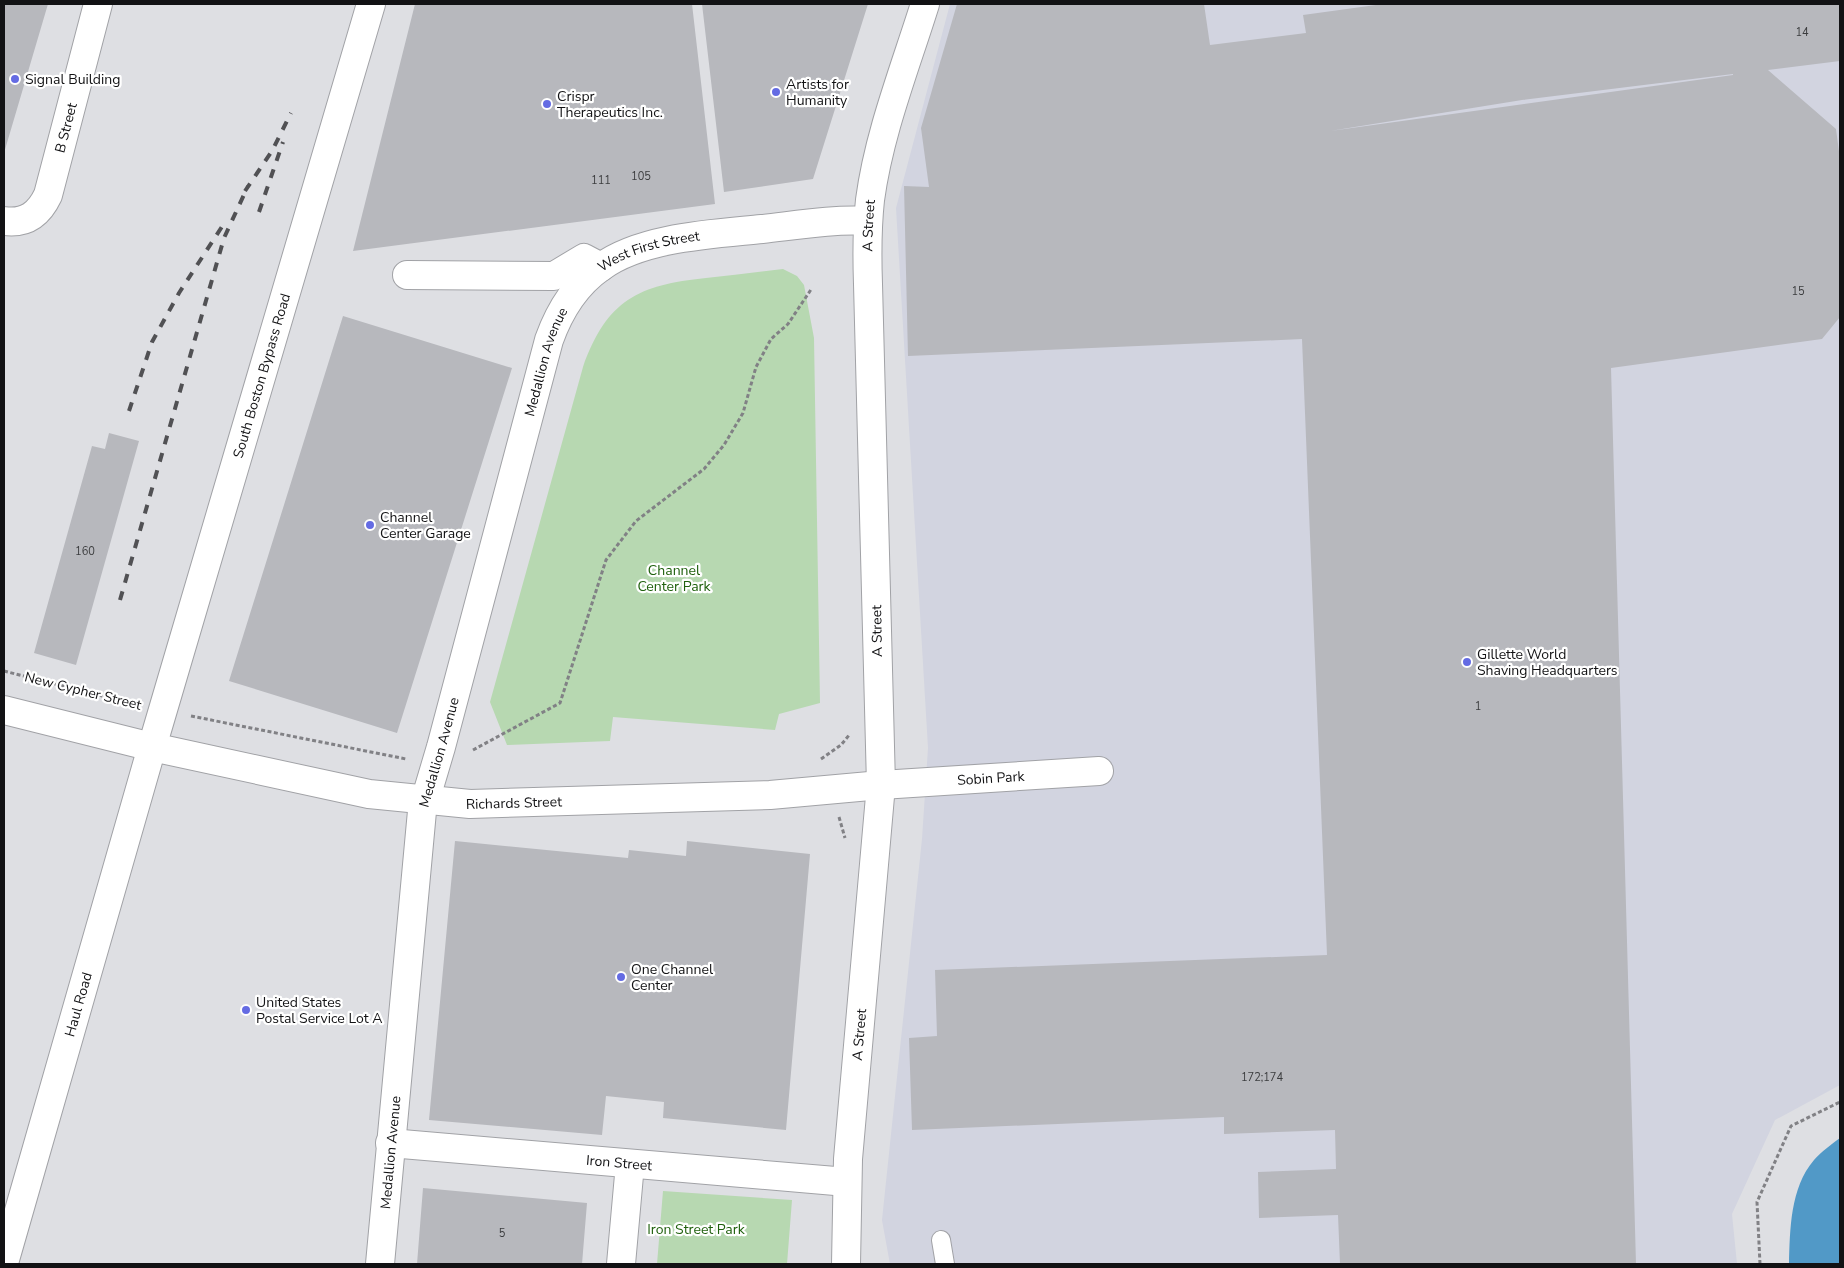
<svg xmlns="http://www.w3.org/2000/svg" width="1844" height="1268" font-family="'Nunito Sans',sans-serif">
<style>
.built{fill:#d2d4e0}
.green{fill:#b7d8b1}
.water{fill:#5199c7}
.building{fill:#b7b8bd;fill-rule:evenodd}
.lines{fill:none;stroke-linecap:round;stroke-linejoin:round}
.lane-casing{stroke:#a1a2a6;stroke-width:20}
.street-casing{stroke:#a1a2a6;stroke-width:30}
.secondary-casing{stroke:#a1a2a6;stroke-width:30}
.primary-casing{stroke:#a1a2a6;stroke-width:30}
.path{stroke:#818185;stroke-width:3;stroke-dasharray:4 2.5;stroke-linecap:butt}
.lane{stroke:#fff;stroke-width:18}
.street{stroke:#fff;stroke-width:28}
.secondary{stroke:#fff;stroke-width:28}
.primary{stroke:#fff;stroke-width:28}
.rail{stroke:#515154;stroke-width:4;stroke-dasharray:9 9;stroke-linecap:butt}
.poi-dot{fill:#646be3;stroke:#fff;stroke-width:2}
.labels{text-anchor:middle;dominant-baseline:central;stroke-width:4.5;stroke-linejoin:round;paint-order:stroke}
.number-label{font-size:11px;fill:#3b3c3e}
.poi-label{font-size:14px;fill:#121214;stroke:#fff;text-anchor:start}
.street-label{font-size:14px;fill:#121214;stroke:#fff}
.park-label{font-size:14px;fill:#20610e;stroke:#fff}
</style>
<rect width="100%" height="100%" fill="#dedfe3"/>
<path class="built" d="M950,4H1840V1085L1775,1120L1732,1214L1737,1264H890L882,1220L922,839L928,748L896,208Z"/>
<path class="green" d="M783,269L797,276L804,285L814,338L820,703L779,714L775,730L613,717L610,741L507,745L490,702L583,367C607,300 638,285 706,278C732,275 757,272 783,269Z
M663,1191L792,1200L787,1264H657Z"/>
<path class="water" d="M1840,1138V1264H1789C1790,1230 1790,1188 1814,1160C1821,1152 1832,1144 1840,1138Z"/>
<path class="building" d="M4,4H48L4,153Z
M415,4H692L715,204L353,251Z
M702,4H868L813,179L724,192Z
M957,4H1204L1210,45L1306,33L1303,15L1383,4H1840V61L1768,70L1836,129L1840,159V317L1822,339L1611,368L1636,1264H1340L1338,1215L1259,1218L1258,1172L1336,1169L1335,1130L1224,1134V1117L912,1130L909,1038L937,1036L935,970L1327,955L1302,339L908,356L904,186L929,187L921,128ZM1733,74V75L1330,131L1522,100Z
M343,316L512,368L397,733L229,681Z
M109,433L139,441L76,665L34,653L92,446L105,449Z
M455,841L628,858L629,850L686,856L687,841L810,854L786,1130L663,1118L664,1102L606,1096L602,1135L429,1120Z
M423,1188L587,1203L582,1264H417Z"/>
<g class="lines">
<defs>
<path id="lane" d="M941,1240L945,1264"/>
<g id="street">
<path d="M407,275L554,276L584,258L601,267"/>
<path id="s1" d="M881,785L1099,771"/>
<path id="s2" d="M390,1143L847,1182"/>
<path id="s3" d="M380,1264L422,811L441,747L549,340C559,312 575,285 601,267C642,237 713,234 762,229C798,225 833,219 868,221"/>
<path d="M621,1264L630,1164"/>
</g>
<g id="secondary">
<path id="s4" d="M4,221C26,224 39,214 48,195L98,4"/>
<path id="s5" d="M4,710L152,747L369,794L470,804L770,795L881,785"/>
<path id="s6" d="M846,1264L848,1159L881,785L868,284C867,256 867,228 870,200C879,133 905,68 925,4"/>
</g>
<g id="primary">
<path id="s7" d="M4,1263L152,747L371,4"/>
</g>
</defs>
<use href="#lane" class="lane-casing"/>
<use href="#street" class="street-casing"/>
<use href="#secondary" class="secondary-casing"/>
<use href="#primary" class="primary-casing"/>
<path class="path" d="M4,671L134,704
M191,716L406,759
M473,750L560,703L606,560L636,521L704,469L724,445L743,413L756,367L771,339L788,324L812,288
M821,759L841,745L850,734
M839,817L845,838
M1760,1264L1757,1202L1791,1126L1840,1102"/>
<use href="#lane" class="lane"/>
<use href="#street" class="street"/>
<use href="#secondary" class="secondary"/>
<use href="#primary" class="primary"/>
<path class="rail" d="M245,191L272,151L291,113
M259,212L283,142
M129,411L152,342L179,293L225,222
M120,600L224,238L248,186"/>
</g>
<g class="poi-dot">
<circle cx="15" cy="79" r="5"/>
<circle cx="776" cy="92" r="5"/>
<circle cx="547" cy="104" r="5"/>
<circle cx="370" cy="525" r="5"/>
<circle cx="1467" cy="662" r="5"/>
<circle cx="621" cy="977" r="5"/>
<circle cx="246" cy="1010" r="5"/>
</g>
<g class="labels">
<g class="number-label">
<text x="1802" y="32">14</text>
<text x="641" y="176">105</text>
<text x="601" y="180">111</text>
<text x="1798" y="291">15</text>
<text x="85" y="551">160</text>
<text x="1478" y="706">1</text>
<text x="1262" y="1077">172;174</text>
<text x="502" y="1233">5</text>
</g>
<g class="poi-label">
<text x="25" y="79">Signal Building</text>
<text x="786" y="84">Artists for<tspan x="786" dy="16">Humanity</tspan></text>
<text x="557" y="96">Crispr<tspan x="557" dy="16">Therapeutics Inc.</tspan></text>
<text x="380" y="517">Channel<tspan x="380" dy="16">Center Garage</tspan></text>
<text x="1477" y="654">Gillette World<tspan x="1477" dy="16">Shaving Headquarters</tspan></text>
<text x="631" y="969">One Channel<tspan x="631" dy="16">Center</tspan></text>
<text x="256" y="1002">United States<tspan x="256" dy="16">Postal Service Lot A</tspan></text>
</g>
<g class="street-label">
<text stroke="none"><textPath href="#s4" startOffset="125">B Street</textPath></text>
<text stroke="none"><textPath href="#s6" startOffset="1040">A Street</textPath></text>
<text stroke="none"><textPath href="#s3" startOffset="1085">West First Street</textPath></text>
<text stroke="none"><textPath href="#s3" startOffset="921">Medallion Avenue</textPath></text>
<text stroke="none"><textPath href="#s7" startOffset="924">South Boston Bypass Road</textPath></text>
<text transform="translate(877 631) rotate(-91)">A Street</text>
<text transform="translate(83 691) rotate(14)">New Cypher Street</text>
<text stroke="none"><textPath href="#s3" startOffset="516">Medallion Avenue</textPath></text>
<text stroke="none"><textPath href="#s1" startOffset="110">Sobin Park</textPath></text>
<text stroke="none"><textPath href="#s5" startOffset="520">Richards Street</textPath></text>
<text stroke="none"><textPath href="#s7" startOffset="269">Haul Road</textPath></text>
<text stroke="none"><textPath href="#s6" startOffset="230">A Street</textPath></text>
<text stroke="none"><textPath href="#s3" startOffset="112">Medallion Avenue</textPath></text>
<text stroke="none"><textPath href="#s2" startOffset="230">Iron Street</textPath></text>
</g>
<g class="park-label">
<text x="674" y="570">Channel<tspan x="674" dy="16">Center Park</tspan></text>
<text x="696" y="1229">Iron Street Park</text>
</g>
</g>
<rect width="1844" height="1268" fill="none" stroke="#121214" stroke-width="10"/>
</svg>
